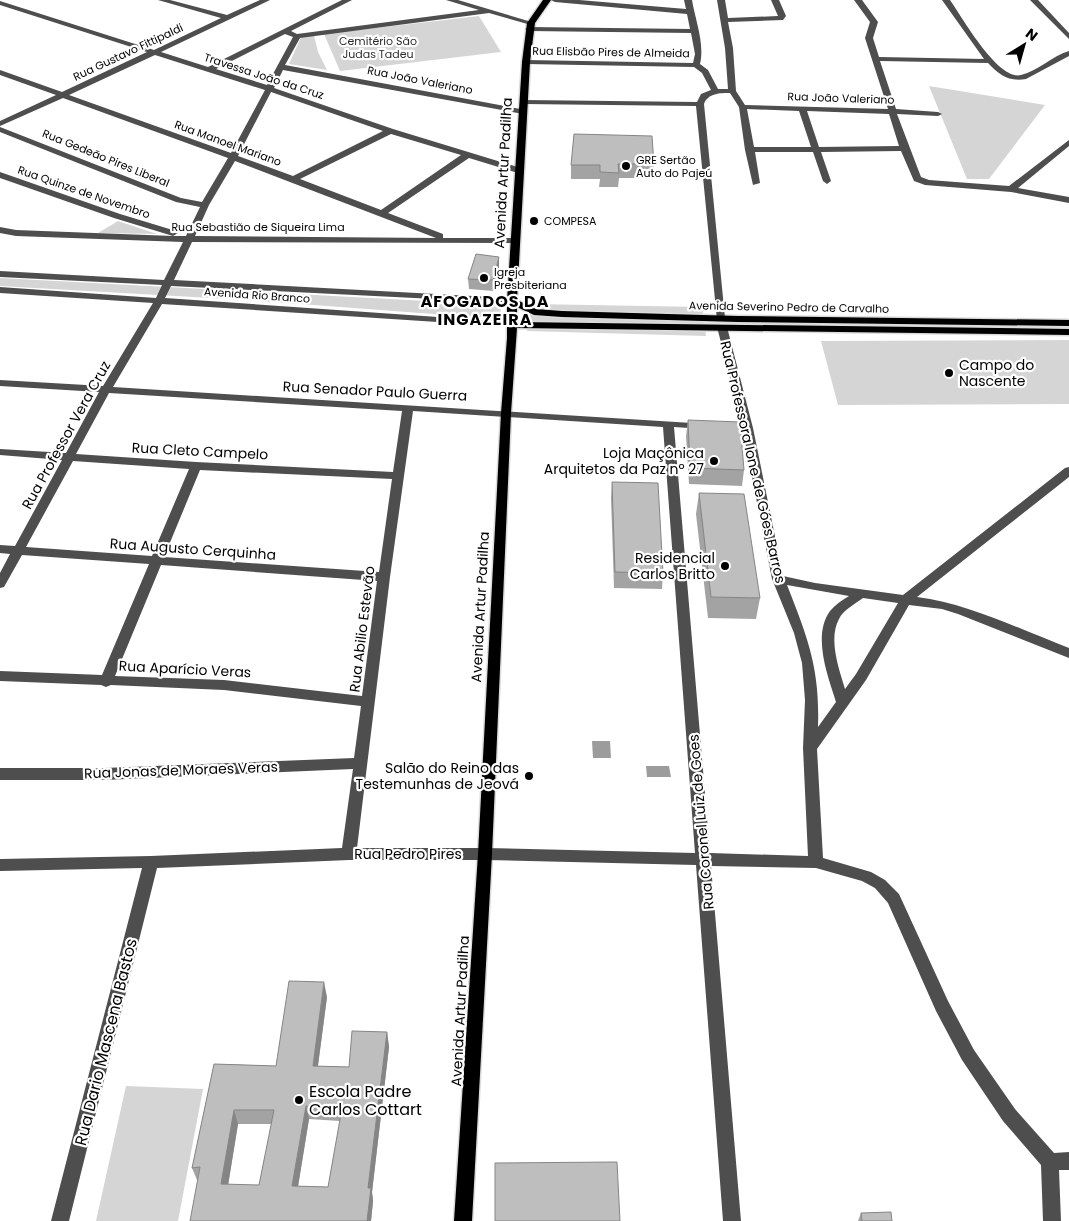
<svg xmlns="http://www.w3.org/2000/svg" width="1069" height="1221" font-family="Poppins,sans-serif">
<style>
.green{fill:#d5d5d5}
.water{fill:#9c9c9c}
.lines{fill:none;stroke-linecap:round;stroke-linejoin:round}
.major-casing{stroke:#dbdbdb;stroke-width:3}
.minor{fill:#4e4e4e;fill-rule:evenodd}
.major{fill:#000;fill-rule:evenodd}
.wall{fill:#a3a3a3;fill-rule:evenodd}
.shaded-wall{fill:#858585}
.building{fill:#bebebe;stroke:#858585;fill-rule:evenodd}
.poi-dot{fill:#000;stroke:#fff;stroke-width:2}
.labels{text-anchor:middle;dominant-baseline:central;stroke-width:4.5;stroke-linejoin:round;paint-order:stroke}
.far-park-label{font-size:11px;fill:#2c2c2c;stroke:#fff}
.far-street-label{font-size:11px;fill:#000;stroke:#fff}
.far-poi-label{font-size:11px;fill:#000;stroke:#fff;text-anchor:start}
.street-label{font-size:14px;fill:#000;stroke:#fff}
.poi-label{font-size:14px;fill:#000;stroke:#fff;text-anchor:end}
.far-district-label{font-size:16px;font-weight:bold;letter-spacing:1px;fill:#000;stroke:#fff}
.near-street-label{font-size:16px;fill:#000;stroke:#fff}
.near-poi-label{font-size:16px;fill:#000;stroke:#fff;text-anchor:start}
</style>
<rect width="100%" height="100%" fill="#fff"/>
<path class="green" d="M479,16L501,52L340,71L324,34Z
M314,35L318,52L327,70L289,64L301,37Z
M929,86L1045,105L989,179H967Z
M118,221L157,234L98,233Z
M0,278L501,305L500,319L246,300L0,286Z
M531,304L702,307L706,336L527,331Z
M1069,340V404L838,405L821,341Z
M126,1086L203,1089L178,1221H96Z"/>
<path class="water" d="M592,741H610L611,758H593Z
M646,766H669L671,777H647Z"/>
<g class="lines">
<defs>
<path id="major" d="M543,0H551L535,23L530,62L517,300L536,309L562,311L738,316L1069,320V326L738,322L562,317L534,315L517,307V322L1069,329V335L517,328L511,413L492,854L472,1221H454L478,854L501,413L507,338V301L522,62L527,23Z"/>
</defs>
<use href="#major" class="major-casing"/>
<path class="minor" d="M158,0H170L227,15L260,0H270L161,52L208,67L342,0H352L291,31L297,34L479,10L446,0H458L535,23L531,25L489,13L300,38L285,65L526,110V114H523L283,70L274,88L393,129L524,169V173L521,174L469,158L388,213L443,234V238H516L519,239V243L192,242L174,280L512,298L515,299V303L171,286L165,298L511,322L516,325L515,327L162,304L113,387L708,424L709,426L708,428L704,429L674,427L710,853L808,856L803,748L805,700L802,663L794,633L772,579L743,431L724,430L719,427L724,424H742L717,327L718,325H726L727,327L753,428L783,576L815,583L903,595L1065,468L1069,467V477L917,597C970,604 1019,629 1069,648V658L958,614L942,609L909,605L866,680L817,749L823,858L871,872L885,880L899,894L948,1001L974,1050L1015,1109L1054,1153L1069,1152V1170H1059L1061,1221H1043L1041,1165L1003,1121L962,1060L936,1011L888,903L875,888L862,881L816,868L711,866L741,1221H723L696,865L485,860H349L157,868L69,1221H51L142,868L0,871V859L151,856L342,848L353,769L104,780H0V768H104L354,758L361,706L224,690L111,685L106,687L101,685L0,681V671L102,675L149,564L22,555L4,587L0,588V573L10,554L0,553V545L15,546L62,460L0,455V449L66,453L99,392L0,386V380L103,386L153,303L0,293V287L156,298L162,285L0,277V271L164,280L183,242L16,236L0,233V227L16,230L173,236L114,218L0,178V172L120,214L176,231L178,233L173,236H186L200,207L176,202L0,132V127L181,198L202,202L228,158L63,98L0,126V121L56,95L0,75V70L62,92L147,52L0,5V1L154,50L221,18ZM285,34L293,37L267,85L216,69ZM155,55L265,90L231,153L69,95ZM271,92L383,131L293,176L238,156ZM391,134L461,155L381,210L300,179ZM235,161L436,238L195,236L209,205ZM109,393L402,411L393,472L196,462L76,454ZM413,411L663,427L695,853L485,848H357L390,577ZM73,461L189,469L152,556L26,547ZM200,470L392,479L379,572L164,557ZM161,565L377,581L362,696L224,680L115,676ZM787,585L849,596C842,600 835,605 830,611C812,636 828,676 836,702L818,727C820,669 808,638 787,585ZM863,598L898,603L856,674L845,689C839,669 828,639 839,619C843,610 855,604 863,598Z
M551,0H579L686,9L684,0H692C695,19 705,44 700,64L708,70L718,89H728L725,48L717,0H725L728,18L778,16L771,0H779L786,16L783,20L728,22L733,48L736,91L745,105L888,109L865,38L870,22L854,0H862L878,22L873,38L879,57L984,59L942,0H950C962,17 998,81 1021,75C1038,71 1052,56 1069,51V56L1026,79C1009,82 999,75 988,63L880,61L896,109L938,112L942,114L938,116L897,114L921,177L929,180L1009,186L1069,140V146L1018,188L1069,197V203L1011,192L925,185L914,181L901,151L821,152L831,181L827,184L823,181L813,152H755L760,183L753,185L745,150L739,107L730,93C720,93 708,93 704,104L725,318L723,320H717L696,106L524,104L520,102L524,100L697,102L701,94L711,90L702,73L694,67L526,64L522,62L526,60L693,63L695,54L691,33L529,31L525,29L529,27L690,29L687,14L555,2ZM747,109L799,111L811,147H754ZM807,111L889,114L899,146L819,147Z
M1030,0H1038L1069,33V39Z"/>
<use href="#major" class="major"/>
</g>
<path class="wall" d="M574,134L654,164L653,178H619L618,187H599L600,179H571V165Z
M499,267L494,291L469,289L468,279Z
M688,420L744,470L742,486L689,484L686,436Z
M612,482L663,573L662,589L614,588L611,498Z
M699,493L760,598L756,619L708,618L696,514Z
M327,997L318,1066L349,1067L387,1032L389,1047L372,1192L373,1201L371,1221L197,1180L192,1168L214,1064L276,1066ZM309,1119L340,1121L328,1187L298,1186ZM238,1124H272L259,1185H228Z
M861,1213L892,1221H858Z"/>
<path class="shaded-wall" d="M499,257V267L494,291L493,280Z
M324,982L327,997L316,1080L313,1066Z
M387,1032L389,1047L372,1192L373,1201L371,1221H367L368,1188Z
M306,1106L309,1119L296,1199L292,1186Z
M234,1110L238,1124L226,1198L221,1184Z"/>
<path class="building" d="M574,134L652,136L654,164H618L619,173L600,172V165H571Z
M476,254L499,257L493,280L468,279Z
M688,420L740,422L744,470L690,468Z
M612,482L658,483L663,573L615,572Z
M699,493L744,494L760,598L711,597Z
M289,981L324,982L313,1066L349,1067L352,1031L387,1032L368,1188H371L367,1221H190L200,1167L192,1168L214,1064L276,1066ZM306,1106L342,1108L328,1187L292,1186ZM234,1110H274L259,1185L221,1184Z
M617,1162L620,1221H495V1163Z
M891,1212L892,1221H862L861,1213Z"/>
<g class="poi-dot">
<circle cx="626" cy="166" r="5"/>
<circle cx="534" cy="221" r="5"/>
<circle cx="484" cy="278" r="5"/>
<circle cx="949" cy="373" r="5"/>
<circle cx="714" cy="461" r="5"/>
<circle cx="725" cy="566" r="5"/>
<circle cx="529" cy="776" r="5"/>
<circle cx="299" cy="1100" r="5"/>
</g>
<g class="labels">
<g class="far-park-label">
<text x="378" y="41">Cemitério São<tspan x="378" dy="13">Judas Tadeu</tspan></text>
</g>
<g class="far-street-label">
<text transform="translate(128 52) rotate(-25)">Rua Gustavo Fittipaldi</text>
<text transform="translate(611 52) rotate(1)">Rua Elisbão Pires de Almeida</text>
<text transform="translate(264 76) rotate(18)">Travessa João da Cruz</text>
<text transform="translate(420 80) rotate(11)">Rua João Valeriano</text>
<text transform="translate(841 98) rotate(2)">Rua João Valeriano</text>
<text transform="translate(228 143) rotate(20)">Rua Manoel Mariano</text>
<text transform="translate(106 158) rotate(22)">Rua Gedeão Pires Liberal</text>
<text transform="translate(84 192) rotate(19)">Rua Quinze de Novembro</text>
<text x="258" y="227">Rua Sebastião de Siqueira Lima</text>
<text transform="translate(257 295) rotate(4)">Avenida Rio Branco</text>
<text transform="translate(789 307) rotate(1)">Avenida Severino Pedro de Carvalho</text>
</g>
<g class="far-poi-label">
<text x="636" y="160">GRE Sertão<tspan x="636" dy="13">Auto do Pajeú</tspan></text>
<text x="544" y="221">COMPESA</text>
<text x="494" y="272">Igreja<tspan x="494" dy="13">Presbiteriana</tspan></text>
</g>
<g class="street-label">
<text transform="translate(503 173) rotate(-87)">Avenida Artur Padilha</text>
<text transform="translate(375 391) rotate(3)">Rua Senador Paulo Guerra</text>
<text transform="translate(66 435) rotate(-61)">Rua Professor Vera Cruz</text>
<text transform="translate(200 451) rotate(3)">Rua Cleto Campelo</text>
<text transform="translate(753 462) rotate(77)">Rua Professora Ione de Góes Barros</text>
<text transform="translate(193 549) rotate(4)">Rua Augusto Cerquinha</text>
<text transform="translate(480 607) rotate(-87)">Avenida Artur Padilha</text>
<text transform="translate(362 629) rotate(-83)">Rua Abilio Estevão</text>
<text transform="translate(185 669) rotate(3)">Rua Aparício Veras</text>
<text transform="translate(181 770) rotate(-2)">Rua Jonas de Moraes Veras</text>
<text transform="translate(701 822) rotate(-95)">Rua Coronel Luiz de Goes</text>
<text x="408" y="854">Rua Pedro Pires</text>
<text transform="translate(460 1011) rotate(-87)">Avenida Artur Padilha</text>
</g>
<g class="poi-label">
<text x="959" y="365" text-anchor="start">Campo do<tspan x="959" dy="16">Nascente</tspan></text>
<text x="704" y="453">Loja Maçônica<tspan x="704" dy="16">Arquitetos da Paz nº 27</tspan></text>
<text x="715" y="558">Residencial<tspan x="715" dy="16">Carlos Britto</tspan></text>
<text x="519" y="768">Salão do Reino das<tspan x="519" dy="16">Testemunhas de Jeová</tspan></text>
</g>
<g class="far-district-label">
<text x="485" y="301">AFOGADOS DA<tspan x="485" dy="18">INGAZEIRA</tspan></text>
</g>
<g class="near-street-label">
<text transform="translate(106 1042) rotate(-76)">Rua Dario Mascena Bastos</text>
</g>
<g class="near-poi-label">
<text x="309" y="1091">Escola Padre<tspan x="309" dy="18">Carlos Cottart</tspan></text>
</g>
</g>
<g transform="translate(1024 45) rotate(37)" stroke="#ffffff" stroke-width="4" paint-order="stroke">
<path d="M0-4L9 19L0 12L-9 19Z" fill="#000000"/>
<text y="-8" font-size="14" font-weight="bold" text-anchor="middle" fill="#000000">N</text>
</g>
</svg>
